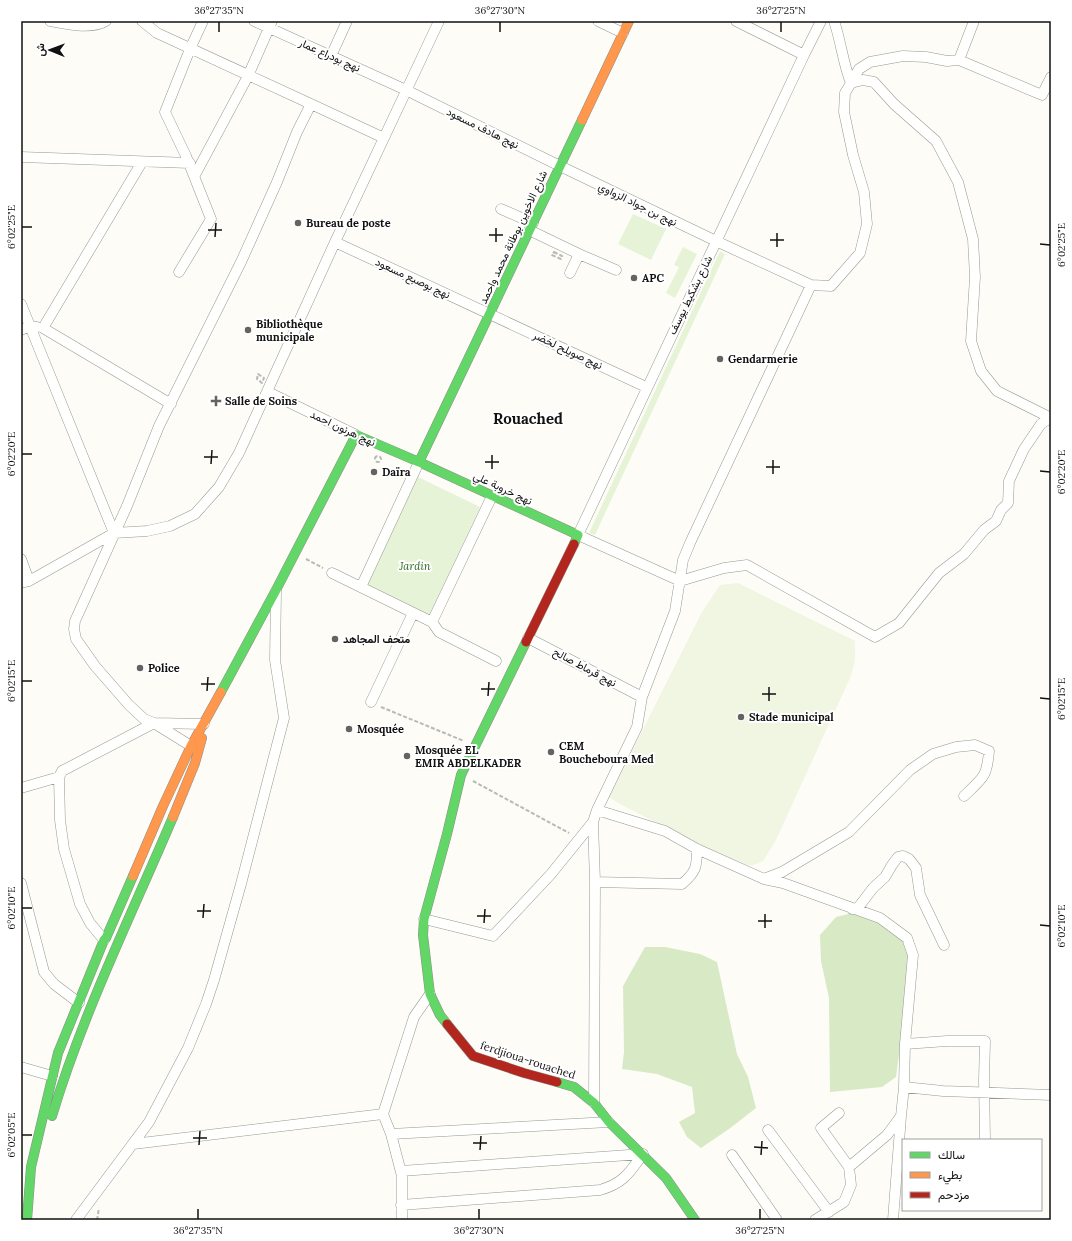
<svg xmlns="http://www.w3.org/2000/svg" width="1072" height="1241" font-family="Lora,Vazirmatn,serif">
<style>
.green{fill:#e7f3d7}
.forest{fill:#d8eac5}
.pitch{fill:#f0f6e1}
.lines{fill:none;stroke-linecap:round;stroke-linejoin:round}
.street-casing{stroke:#979795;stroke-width:11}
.fast-casing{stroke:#8e8d8b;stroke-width:10}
.slow-casing{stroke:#8e8d8b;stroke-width:10}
.jam-casing{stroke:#8e8d8b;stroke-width:10}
.path{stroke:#b9b9b8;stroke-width:2;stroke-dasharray:4 2;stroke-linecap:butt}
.street{stroke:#fffffe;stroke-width:10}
.fast{stroke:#63d668;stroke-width:9}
.slow{stroke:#ff974d;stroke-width:9}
.jam{stroke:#b3261e;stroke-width:9}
.ticks{fill:none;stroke:#111;stroke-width:1.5}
.poi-dot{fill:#646362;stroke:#fff;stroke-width:1.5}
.labels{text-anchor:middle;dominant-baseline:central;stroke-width:4;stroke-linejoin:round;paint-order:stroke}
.street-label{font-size:11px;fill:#111;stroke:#fff}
.poi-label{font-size:11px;font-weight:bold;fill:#111;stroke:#fff;text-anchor:start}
.park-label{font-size:11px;font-style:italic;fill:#2f6b1f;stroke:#fff}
.district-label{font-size:15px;font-weight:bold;fill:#111;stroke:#fff}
.neatline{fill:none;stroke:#111;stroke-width:1.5}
.ticks-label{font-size:10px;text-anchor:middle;fill:#111}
</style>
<rect width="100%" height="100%" fill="#fdfcf7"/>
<path class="green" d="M633,214L666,229L651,260L618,244Z
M683,247L697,254L675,298L666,293L679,267L674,265Z
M720,251L725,254L595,535L589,533Z
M418,477L480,507L430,615L367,586Z"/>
<path class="forest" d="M860,911L897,931L913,951L896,1077L882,1087L830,1092L829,998L821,961L820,935L836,917Z
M645,947H665L700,954L717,962L737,1054L748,1077L756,1108L729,1129L701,1148L687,1137L679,1122L695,1113L692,1087L657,1074L622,1069L624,1052L623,986Z"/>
<path class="pitch" d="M738,583L855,641V661L850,678L776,840L763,861L751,866L712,851L620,804L609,797L702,612L720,585Z"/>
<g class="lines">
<defs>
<path id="street" d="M50,21C66,24 91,30 106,21
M142,21L157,33L311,104
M254,21L406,90L560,166L716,241L811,285L831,286L860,253L867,224L864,192L853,155L844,112L845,93L851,83L863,80L874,82L894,104L936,141L958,182L973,239L975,277L971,341L981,371L997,391L1051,418
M598,21L623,33
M736,21L804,55
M821,21L804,55L578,535L680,581L724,568L747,565L875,637L899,623L939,573L964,554L984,530L996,521L1001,510L1008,503L1009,481L1024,449L1041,424L1050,418
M834,21C841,41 843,64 851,83
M331,56L347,21
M959,60L974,21
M851,83L859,69L870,62L903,56L926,57L947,61L959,60L1042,95L1051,77
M21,157L190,163
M142,162L43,328L171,404
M195,175L248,76L272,21
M501,209L533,223
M529,230L579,254L570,273
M335,242L646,387
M579,254L616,270
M179,272L211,219L186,156L165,112L190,49L203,21
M21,304L114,533
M21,330L30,326L37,327
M268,392L356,435
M21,559L29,581
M332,573L432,622L439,632L496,661
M21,583L29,581L114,533L147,531L170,526L195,514L219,487L239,453L335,242L439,21
M361,587L419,462
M432,622L492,496
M528,638L642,697
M371,702L413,613
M191,746L154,723L144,719L129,705L95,666L76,639L74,629L75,621L127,506L159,426L241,262L277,182L297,132L311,104L384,138
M59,777L60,820L64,849L80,904L90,923L104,940
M21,788L59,777L62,771L154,723L204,724
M597,810L665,831L697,849L764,879L783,883L880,918L907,938L913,955L905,1044L904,1087L901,1116L887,1135L849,1167
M593,822L595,882L594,1103
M764,879L782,872L849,832L910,770L933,754L956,747L975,745L989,751C987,777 983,778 964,796
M595,882L682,884C696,872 697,867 697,849
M21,883L44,972L54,984L79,1003
M852,909H857L873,888L885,877L892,865L898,857L903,856L909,859L916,868L920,895L944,945
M424,919L493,936L551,874L593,822L597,810L637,727L642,697L675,611L683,560L690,543L811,285
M905,1044L947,1041H985L984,1080L985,1140
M21,1067L52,1076
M904,1087L943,1091L1051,1095
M768,1130L829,1212
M391,1134L609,1122
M133,1144L383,1114
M732,1155L777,1220
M401,1171L643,1154
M401,1205L600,1190C624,1183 629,1173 643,1154
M76,1220L149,1122L188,1048L206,1004L214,980L241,884L284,718L275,660L276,591
M402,1220V1176L391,1134L383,1114L414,1017L430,994
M815,1220L844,1202L851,1185L849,1167L821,1128L839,1113
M893,1220L901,1116"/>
<path id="fast" d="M419,462L582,120
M221,692L276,590L356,435L419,462L578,535L574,544
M447,1024L440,1015L430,994L423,935L424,919L447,834L461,775L526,642
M557,1082L574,1087L594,1103L609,1122L666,1178L695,1220
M52,1116C83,1013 131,916 173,817
M27,1220L31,1167L58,1053L104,940L106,938L133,876"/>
<path id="slow" d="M582,120L629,21
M173,817L195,763L202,738
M133,876L163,806L191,746L221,692"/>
<path id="jam" d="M526,642L574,544
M447,1024L473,1056L524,1073L557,1082"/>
</defs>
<use href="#street" class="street-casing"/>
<use href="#fast" class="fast-casing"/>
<use href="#slow" class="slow-casing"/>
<use href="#jam" class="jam-casing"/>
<path class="path" d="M554,252L562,256L561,259L552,255Z
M258,374L264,378L262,383L257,379Z
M375 459a3 3 0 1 1 6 0a3 3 0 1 1-6 0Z
M306,559L323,568
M381,707L464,741
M473,781L569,833
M97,1220L99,1208"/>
<use href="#street" class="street"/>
<use href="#fast" class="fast"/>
<use href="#slow" class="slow"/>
<use href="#jam" class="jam"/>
</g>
<path class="ticks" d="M219,32V22M500,32V22M781,32V22M22,227H32M208,230H222M489,235H503M215,237L216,223M770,240H784M496,242V228M1040,244L1050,245M777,247V233M22,454H32M204,457H218M485,462H499M211,464L212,450M766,467H780M492,469V455M1040,471L1050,472M773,474V460M22,681H32M201,684H215M481,689H495M207,691L208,677M762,694H776M488,696L489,682M1040,698L1050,699M769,701V687M22,908H32M197,911H211M477,916H491M203,918L204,904M758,921H772M484,923L485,909M1040,925L1050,926M765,928V914M22,1135H32M193,1138H207M473,1143H487M199,1145L200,1131M754,1147L768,1148M480,1150L481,1136M761,1155L762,1141M198,1219V1209M479,1219V1209M760,1219V1209"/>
<g class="poi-dot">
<circle cx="298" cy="223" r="4"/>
<circle cx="634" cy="278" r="4"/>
<circle cx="248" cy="330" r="4"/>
<circle cx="720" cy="359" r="4"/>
<path d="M214 395h4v4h4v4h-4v4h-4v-4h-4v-4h4z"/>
<circle cx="374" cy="472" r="4"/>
<circle cx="335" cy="639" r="4"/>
<circle cx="140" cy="668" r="4"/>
<circle cx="741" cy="717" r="4"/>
<circle cx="349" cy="729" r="4"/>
<circle cx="551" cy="752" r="4"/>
<circle cx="407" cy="756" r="4"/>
</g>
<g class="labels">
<g class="street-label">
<text transform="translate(330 55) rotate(24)">نهج بودراع عمار</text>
<text transform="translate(483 128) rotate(26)">نهج هادف مسعود</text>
<text transform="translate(638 204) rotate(26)">نهج بن جواد الزواوي</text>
<text transform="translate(513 237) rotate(-65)">شارع الاخوين بوطانة محمد واحمد</text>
<text transform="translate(413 278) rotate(25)">نهج بوصبع مسعود</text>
<text transform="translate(690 295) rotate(-64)">شارع بشكيط يوسف</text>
<text transform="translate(568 350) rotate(25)">نهج صويلح لخضر</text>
<text transform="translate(343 428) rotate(25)">نهج هرنون احمد</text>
<text transform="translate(503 488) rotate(25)">نهج خروبة علي</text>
<text transform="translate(585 667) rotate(28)">نهج قرماط صالح</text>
<text transform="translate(528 1060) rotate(18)">ferdjioua-rouached</text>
</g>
<g class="poi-label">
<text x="306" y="223">Bureau de poste</text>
<text x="642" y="278">APC</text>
<text x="256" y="324">Bibliothèque<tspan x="256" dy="13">municipale</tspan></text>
<text x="728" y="359">Gendarmerie</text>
<text x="225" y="401">Salle de Soins</text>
<text x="382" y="472">Daïra</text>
<text x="343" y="639">متحف المجاهد</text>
<text x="148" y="668">Police</text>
<text x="749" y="717">Stade municipal</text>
<text x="357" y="729">Mosquée</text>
<text x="559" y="746">CEM<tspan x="559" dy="13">Boucheboura Med</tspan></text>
<text x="415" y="750">Mosquée EL<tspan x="415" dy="13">EMIR ABDELKADER</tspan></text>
</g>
<g class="park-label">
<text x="415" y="566">Jardin</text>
</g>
<g class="district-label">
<text x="528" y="418">Rouached</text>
</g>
</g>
<rect width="1072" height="1241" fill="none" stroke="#ffffff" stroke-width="44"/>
<rect x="902" y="1139" width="140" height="72" fill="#ffffff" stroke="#a0a0a0"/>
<rect x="910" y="1152" width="20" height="6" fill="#63d668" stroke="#a0a0a0"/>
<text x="938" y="1159" font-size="12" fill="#111111">سالك</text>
<rect x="910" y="1172" width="20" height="6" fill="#ff974d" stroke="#a0a0a0"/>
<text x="938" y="1179" font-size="12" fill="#111111">بطيء</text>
<rect x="910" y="1192" width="20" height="6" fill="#b3261e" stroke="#a0a0a0"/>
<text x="938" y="1199" font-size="12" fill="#111111">مزدحم</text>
<g transform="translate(50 50) rotate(271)" stroke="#ffffff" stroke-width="3" paint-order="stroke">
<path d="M0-3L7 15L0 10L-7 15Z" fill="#111111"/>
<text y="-6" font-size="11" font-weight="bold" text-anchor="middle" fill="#111111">ش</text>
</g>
<rect x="22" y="22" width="1028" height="1197" class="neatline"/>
<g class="ticks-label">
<text x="219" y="14">36°27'35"N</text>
<text x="500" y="14">36°27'30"N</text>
<text x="781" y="14">36°27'25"N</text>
<text transform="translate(11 227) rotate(-90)" y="4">6°02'25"E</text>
<text transform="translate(1061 245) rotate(-90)" y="4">6°02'25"E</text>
<text transform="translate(11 454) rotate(-90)" y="4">6°02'20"E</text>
<text transform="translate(1061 472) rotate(-90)" y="4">6°02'20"E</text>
<text transform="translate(11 681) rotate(-90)" y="4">6°02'15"E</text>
<text transform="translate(1061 699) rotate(-90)" y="4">6°02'15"E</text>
<text transform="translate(11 908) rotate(-90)" y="4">6°02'10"E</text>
<text transform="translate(1061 926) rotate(-90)" y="4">6°02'10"E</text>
<text transform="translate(11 1135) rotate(-90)" y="4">6°02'05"E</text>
<text x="198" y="1234">36°27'35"N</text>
<text x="479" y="1234">36°27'30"N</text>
<text x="760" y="1234">36°27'25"N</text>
</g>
</svg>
